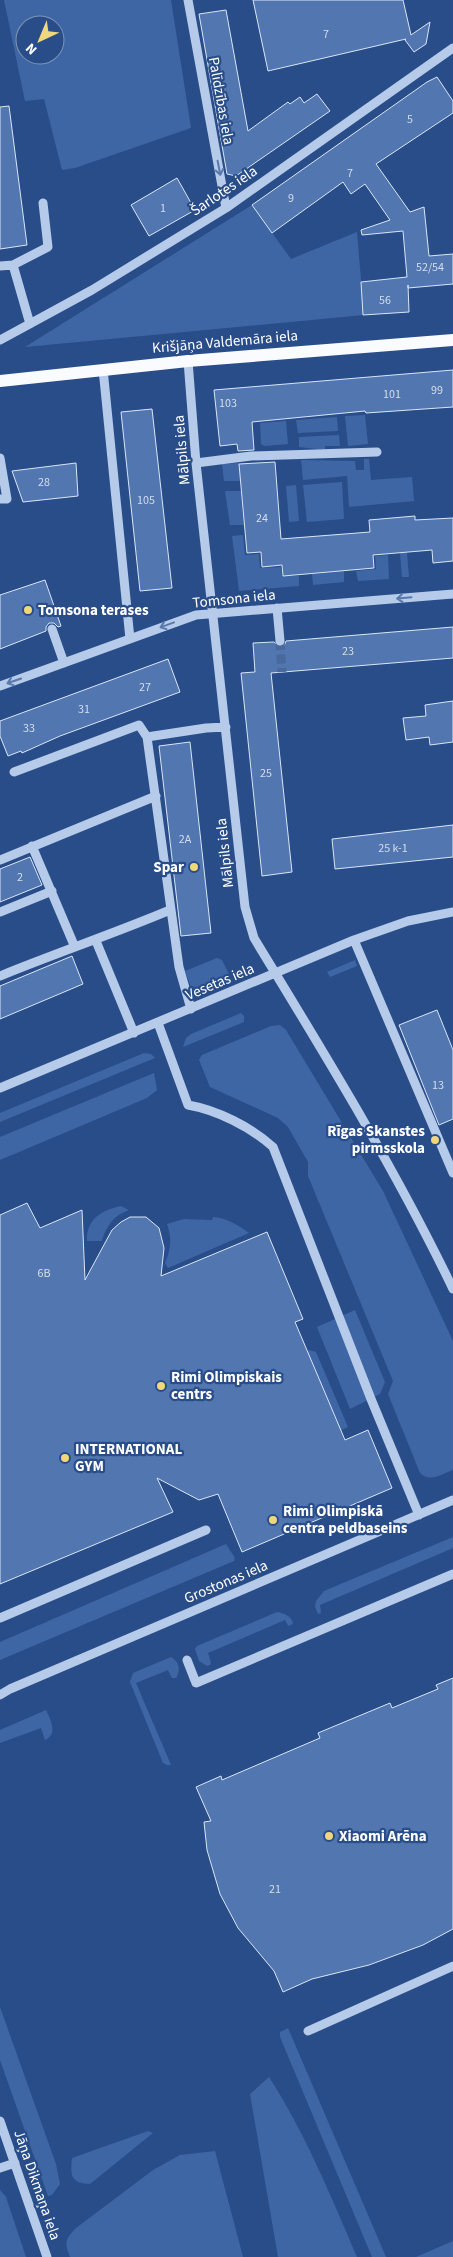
<svg xmlns="http://www.w3.org/2000/svg" width="453" height="2257" font-family="'Source Sans 3',sans-serif">
<style>
.green{fill:#3e66a5;fill-rule:evenodd}
.building{fill:#5276b0;stroke:#dae5f7}
.lines{fill:none;stroke-linecap:round;stroke-linejoin:round}
.minor-tunnel{stroke:#49689b;stroke-width:9;stroke-dasharray:9 4.5;stroke-linecap:butt}
.minor{stroke:#b6cae9;stroke-width:9}
.major{stroke:#f9fbfe;stroke-width:12}
.oneway{stroke:#5a79ab}
.poi-dot{fill:#f0d67d;stroke:#294d89;stroke-width:2}
.labels{text-anchor:middle;dominant-baseline:central;stroke-width:4.5;stroke-linejoin:round;paint-order:stroke}
.number-label{font-size:12px;fill:#d4ddeb}
.street-label{font-size:15px;fill:#fff;stroke:#294d89}
.poi-label{font-size:15px;font-weight:bold;fill:#fff;stroke:#294d89;text-anchor:start}
</style>
<rect width="100%" height="100%" fill="#294d89"/>
<path class="green" d="M4,0H171L191,128L75,168L62,170L44,99L25,101ZM25,25H55V55H25Z
M252,205L291,259L357,232L364,315L25,347Z
M365,415L368,444L348,446L345,416Z
M337,417L338,431L298,433L296,420Z
M286,421L288,444L264,446L261,444L260,423Z
M339,435L340,446H325V450L299,447V437Z
M364,459H369L371,480L412,477L414,501L349,507L347,476L303,480L301,460L355,461L356,470H364Z
M239,463L240,481H224L222,464Z
M342,482L344,519L307,522L303,485Z
M296,485L299,521L289,522L286,486Z
M225,491H241L244,525H230Z
M243,535L245,555L259,554L260,568L281,567L282,576H299V586L239,591L232,536Z
M407,552L409,577H402L400,553Z
M388,555L389,579L358,581L356,571L376,569L375,556Z
M344,571V582L313,585L312,574Z
M217,958L222,960L229,974L192,990L185,971Z
M355,960L357,966L330,977L327,972Z
M241,1013L244,1016V1022L183,1047L186,1038L191,1034Z
M280,1025L286,1030L383,1191L453,1341V1470C442,1474 430,1483 420,1473L388,1394L393,1381L308,1176V1162L288,1127L278,1118L210,1087L199,1060L202,1055L271,1026Z
M144,1053L151,1054L155,1058L0,1122V1113Z
M154,1073L157,1090L147,1098L0,1160V1137Z
M121,1206L129,1210C114,1215 106,1226 102,1241H87C86,1219 102,1210 121,1206Z
M213,1217C227,1218 238,1225 249,1233L168,1268L165,1263C171,1249 172,1238 167,1224L184,1219L212,1220Z
M355,1310L385,1382L380,1394L350,1409L317,1327Z
M309,1350L316,1352L348,1427L331,1435L337,1421L307,1351Z
M453,1537V1548L320,1605L321,1613L318,1614L315,1606L316,1601L324,1591Z
M226,1544L235,1558L234,1561L0,1660V1642Z
M277,1612C284,1613 292,1616 293,1624L288,1626L285,1620L208,1653L211,1662L210,1665L207,1666L199,1661L195,1649L197,1646Z
M171,1657C179,1662 181,1669 176,1678H172L168,1670L136,1683L171,1765H167L163,1763L130,1682L133,1673Z
M46,1710C51,1721 58,1734 45,1740L41,1728L0,1743V1730Z
M0,2007L56,2164L60,2184L52,2195L48,2196L0,2060Z
M288,2028L386,2257H372L280,2037V2032Z
M269,2077C305,2133 331,2196 357,2257H278L250,2094Z
M148,2131L153,2133L90,2184C71,2183 70,2176 72,2158Z
M215,2151L243,2257H70C64,2241 65,2240 76,2228L153,2170L180,2155Z
M0,2190L6,2197L26,2257H0Z
M453,2241V2257H416Z"/>
<path class="building" d="M253,0H403L411,35L430,22L426,44L414,52L405,40L406,39L268,71Z
M226,10L248,131L288,102L290,104L300,97L304,103L317,94L330,111L236,176L227,174L199,14Z
M437,77L453,101V113L376,164L410,212L424,207L429,256L453,254V284L408,288V285L409,312L363,315L361,282L407,277L403,231L362,235L361,230L390,220L365,184L351,194L343,182L272,233L252,205L427,82Z
M9,106L27,245L0,249V107Z
M177,178L195,210L149,236L131,205Z
M453,370V407L366,413L365,411L252,422L254,450L238,451L237,444L220,446L214,390Z
M152,409L172,588L140,591L121,412Z
M275,462L281,539L370,532L369,520L415,516V520L453,518V561L433,563L432,550L373,555L374,568L283,576L282,565L262,567L261,552L247,553L239,464Z
M76,463L78,496L23,502L12,471Z
M45,580L61,626L58,627L54,623H49L46,627V631L0,649V595Z
M453,627V658L271,673L292,872L262,876L241,673L255,672L253,643L274,642L280,647L284,646L286,641Z
M168,659L180,692L60,736L22,753L21,751L8,756L0,736V721Z
M453,701V742L430,745L429,737L406,740L403,718L426,716L425,705Z
M190,742L211,933L181,936L159,746Z
M453,825V857L335,869L332,839Z
M30,857L42,885L0,902V869Z
M72,956L83,984L0,1019V986Z
M437,1010L453,1050V1119L439,1125L399,1025Z
M27,1203L40,1228L82,1210L85,1280L112,1230L121,1222L130,1217H146L159,1228L164,1248L161,1276L267,1232L303,1319L295,1322L345,1440L368,1430L392,1488L242,1552L218,1494L199,1500L157,1478L173,1512L0,1584V1215Z
M453,1678V1929L423,1945L369,1965L312,1979L283,1992L274,1971L238,1928L220,1894L207,1850L204,1822L211,1821L196,1787L221,1776L222,1780L320,1738L318,1733L390,1703L392,1708L438,1689L436,1685Z"/>
<g class="lines">
<path class="minor-tunnel" d="M280,641L282,672"/>
<path class="minor" d="M188,0L226,208
M13,265L48,247L43,203
M0,266L13,265L30,324
M0,340L92,290L226,208L453,48
M188,361L196,463L245,907L254,938C324,1053 395,1168 453,1289
M103,369L130,639
M0,458L7,499H0
M196,463L251,456L377,452
M277,608L280,641
M52,629L64,663
M0,686L196,615L453,594
M147,737L179,967L191,1009
M14,772L139,725L147,737L206,728L226,727
M32,846L74,945
M0,860L156,796
M0,912L52,891
M354,940L453,1173
M96,941L134,1033
M0,976C56,953 113,934 170,910
M158,1023L188,1105C217,1110 251,1127 273,1147L371,1399L419,1515
M0,1088L354,940L408,921L453,912
M0,1618L206,1530
M187,1660L196,1683L453,1574
M0,1695L10,1689L453,1500
M308,2031L453,1966
M0,2121L47,2257
M0,2168L15,2163"/>
<path class="major" d="M0,381L188,361L453,340"/>
</g>
<defs><path id="oneway-shaft" d="M-6 0H5M1.5-3L5.5 0L1.5 3" fill="none" stroke-width="1.6" stroke-linecap="round" stroke-linejoin="round" transform="scale(1.25)"/></defs>
<g class="oneway">
<use href="#oneway-shaft" transform="translate(219 168) rotate(79)"/>
<use href="#oneway-shaft" transform="translate(404 598) rotate(175)"/>
<use href="#oneway-shaft" transform="translate(167 625) rotate(160)"/>
<use href="#oneway-shaft" transform="translate(14 681) rotate(161)"/>
</g>
<g class="poi-dot">
<circle cx="28" cy="610" r="5"/>
<circle cx="194" cy="867" r="5"/>
<circle cx="435" cy="1140" r="5"/>
<circle cx="161" cy="1386" r="5"/>
<circle cx="65" cy="1458" r="5"/>
<circle cx="273" cy="1520" r="5"/>
<circle cx="329" cy="1836" r="5"/>
</g>
<g class="labels">
<g class="number-label">
<text x="326" y="34">7</text>
<text x="410" y="119">5</text>
<text x="350" y="173">7</text>
<text x="291" y="198">9</text>
<text x="163" y="208">1</text>
<text x="430" y="267">52/54</text>
<text x="385" y="300">56</text>
<text x="437" y="390">99</text>
<text x="392" y="394">101</text>
<text x="228" y="403">103</text>
<text x="44" y="482">28</text>
<text x="146" y="500">105</text>
<text x="262" y="518">24</text>
<text x="348" y="651">23</text>
<text x="145" y="687">27</text>
<text x="84" y="709">31</text>
<text x="29" y="728">33</text>
<text x="266" y="773">25</text>
<text x="185" y="839">2A</text>
<text x="393" y="848">25 k-1</text>
<text x="20" y="877">2</text>
<text x="438" y="1085">13</text>
<text x="44" y="1273">6B</text>
<text x="275" y="1889">21</text>
</g>
<g class="street-label">
<text transform="translate(221 101) rotate(80)">Palīdzības iela</text>
<text transform="translate(224 191) rotate(-34)">Šarlotes iela</text>
<text transform="translate(225 342) rotate(-5)">Krišjāņa Valdemāra iela</text>
<text transform="translate(182 450) rotate(-95)">Mālpils iela</text>
<text transform="translate(234 599) rotate(-6)">Tomsona iela</text>
<text transform="translate(225 853) rotate(-96)">Mālpils iela</text>
<text transform="translate(220 982) rotate(-23)">Vesetas iela</text>
<text transform="translate(226 1582) rotate(-23)">Grostonas iela</text>
<text transform="translate(37 2185) rotate(71)">Jāņa Dikmaņa iela</text>
</g>
<g class="poi-label">
<text x="38" y="610">Tomsona terases</text>
<text x="184" y="867" text-anchor="end">Spar</text>
<text x="425" y="1131" text-anchor="end">Rīgas Skanstes<tspan x="425" dy="17">pirmsskola</tspan></text>
<text x="171" y="1377">Rimi Olimpiskais<tspan x="171" dy="17">centrs</tspan></text>
<text x="75" y="1449">INTERNATIONAL<tspan x="75" dy="17">GYM</tspan></text>
<text x="283" y="1511">Rimi Olimpiskā<tspan x="283" dy="17">centra peldbaseins</tspan></text>
<text x="339" y="1836">Xiaomi Arēna</text>
</g>
</g>
<g transform="translate(40 40) rotate(224)"><circle r="24" fill="#294d89" stroke="#7f94b8"/>
<path d="M0-4L9 19L0 12L-9 19Z" fill="#f0d67d"/>
<text y="-8" font-size="14" font-weight="bold" text-anchor="middle" fill="#ffffff">N</text>
</g>
</svg>
